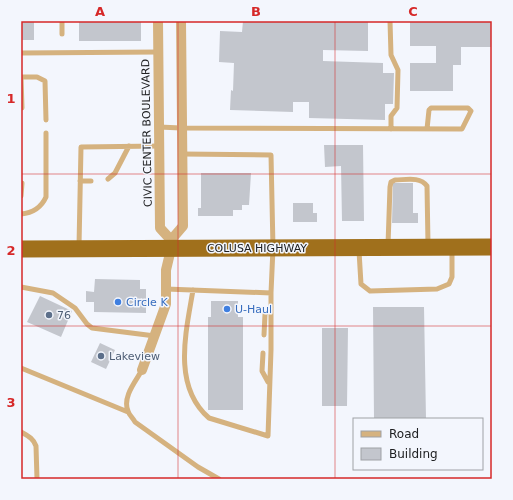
<svg xmlns="http://www.w3.org/2000/svg" width="513" height="500" font-family="'DejaVu Sans',sans-serif">
<style>
.building{fill:#c3c6cd}
.lines{fill:none;stroke-linecap:round;stroke-linejoin:round}
.service{stroke:#d5b27f;stroke-width:5}
.minor{stroke:#d5b27f;stroke-width:10}
.trunk{stroke:#a0701c;stroke-width:17}
.grid{fill:none;stroke:#d62828;stroke-width:1;stroke-opacity:0.55}
.shop-dot{fill:#3f7fe0;stroke:#f3f6fd;stroke-width:1.5}
.service-dot{fill:#5c6f8a;stroke:#f3f6fd;stroke-width:1.5}
.labels{text-anchor:middle;dominant-baseline:central;stroke-width:3;stroke-linejoin:round;paint-order:stroke}
.street-label{font-size:11px;fill:#202123;stroke:#f3f6fd}
.shop-label{font-size:11px;fill:#366cbe;stroke:#f3f6fd;text-anchor:start}
.service-label{font-size:11px;fill:#4e5e75;stroke:#f3f6fd;text-anchor:start}
.neatline{fill:none;stroke:#d62828;stroke-width:1.5}
.grid-label{font-size:13px;text-anchor:middle;font-weight:bold;fill:#d62828}
</style>
<rect width="100%" height="100%" fill="#f3f6fd"/>
<path class="building" d="M21,21H34V40H21Z
M79,21H141V41H79Z
M243,21H368V51L323,50V61L383,63V73H394L393,104H385V120L309,118V102H293V112L230,110L231,90L233,91L234,63L219,62L220,31L242,32Z
M410,21H492V47H461V65H453V91H410V63H436V46H410Z
M324,145H363L364,221H342L341,166L325,167Z
M201,173H251L249,205H242V210H233V216H198V208H201Z
M393,183H413V213H418V223H392Z
M293,203H313V213H317V222H293Z
M95,279L140,280V289H146V313L94,312V302H86V291L94,292Z
M40,296L72,311L61,337L27,322Z
M211,301H238V317H243V410H208V317H211Z
M373,307H424L426,419H374Z
M322,328H348L347,406H322Z
M100,343L115,350L106,369L91,362Z"/>
<g class="lines">
<path class="service" d="M62,21V34
M390,21L391,55L398,70L397,108L391,116V129
M21,53L158,52
M21,77H37L45,81L46,120
M21,77L22,108
M159,127L181,128L462,129L471,111L468,108H431L429,110L427,129
M182,154L271,155L273,248L271,293V350L268,436L209,418C172,386 186,332 193,290
M108,179L115,173L129,146
M80,181H91
M21,196L22,183
M21,214C33,213 41,208 46,197V133
M388,245L390,187L391,182L395,180C405,180 420,176 427,186L428,244
M79,246L81,147L159,146
M359,251L361,284L370,291L437,289L449,284L452,277V250
M21,287L53,293L75,308L87,324L92,328L155,336
M166,289L271,293
M264,335L265,314L271,307
M263,353L262,371L268,382
M21,368L128,412
M142,370C136,381 122,397 128,411C129,415 133,418 135,422L198,467L219,479
M21,432C28,436 33,438 36,446L37,479"/>
<path class="minor" d="M158,21L160,228L171,240
M142,370L166,304V270L171,249V240L183,226L181,21"/>
<path class="trunk" d="M21,249L492,247"/>
</g>
<path class="grid" d="M178,21V479M335,21V479M21,174H492M21,326H492"/>
<g class="shop-dot">
<circle cx="118" cy="302" r="4"/>
<circle cx="227" cy="309" r="4"/>
</g>
<g class="service-dot">
<circle cx="49" cy="315" r="4"/>
<circle cx="101" cy="356" r="4"/>
</g>
<g class="labels">
<g class="street-label">
<text transform="translate(147 133) rotate(-91)">CIVIC CENTER BOULEVARD</text>
<text x="257" y="248">COLUSA HIGHWAY</text>
</g>
<g class="shop-label">
<text x="126" y="302">Circle K</text>
<text x="235" y="309">U-Haul</text>
</g>
<g class="service-label">
<text x="57" y="315">76</text>
<text x="109" y="356">Lakeview</text>
</g>
</g>
<rect width="513" height="500" fill="none" stroke="#f3f6fd" stroke-width="44"/>
<rect x="353" y="418" width="130" height="52" fill="#f3f6fd" stroke="#9fa1a6"/>
<rect x="361" y="431" width="20" height="6" fill="#d5b27f" stroke="#9fa1a6"/>
<text x="389" y="438" font-size="12" fill="#202123">Road</text>
<rect x="361" y="448" width="20" height="12" fill="#c3c6cd" stroke="#9fa1a6"/>
<text x="389" y="458" font-size="12" fill="#202123">Building</text>
<rect x="22" y="22" width="469" height="456" class="neatline"/>
<g class="grid-label">
<text x="100" y="16">A</text>
<text x="256" y="16">B</text>
<text x="413" y="16">C</text>
<text x="11" y="103">1</text>
<text x="11" y="255">2</text>
<text x="11" y="407">3</text>
</g>
</svg>
